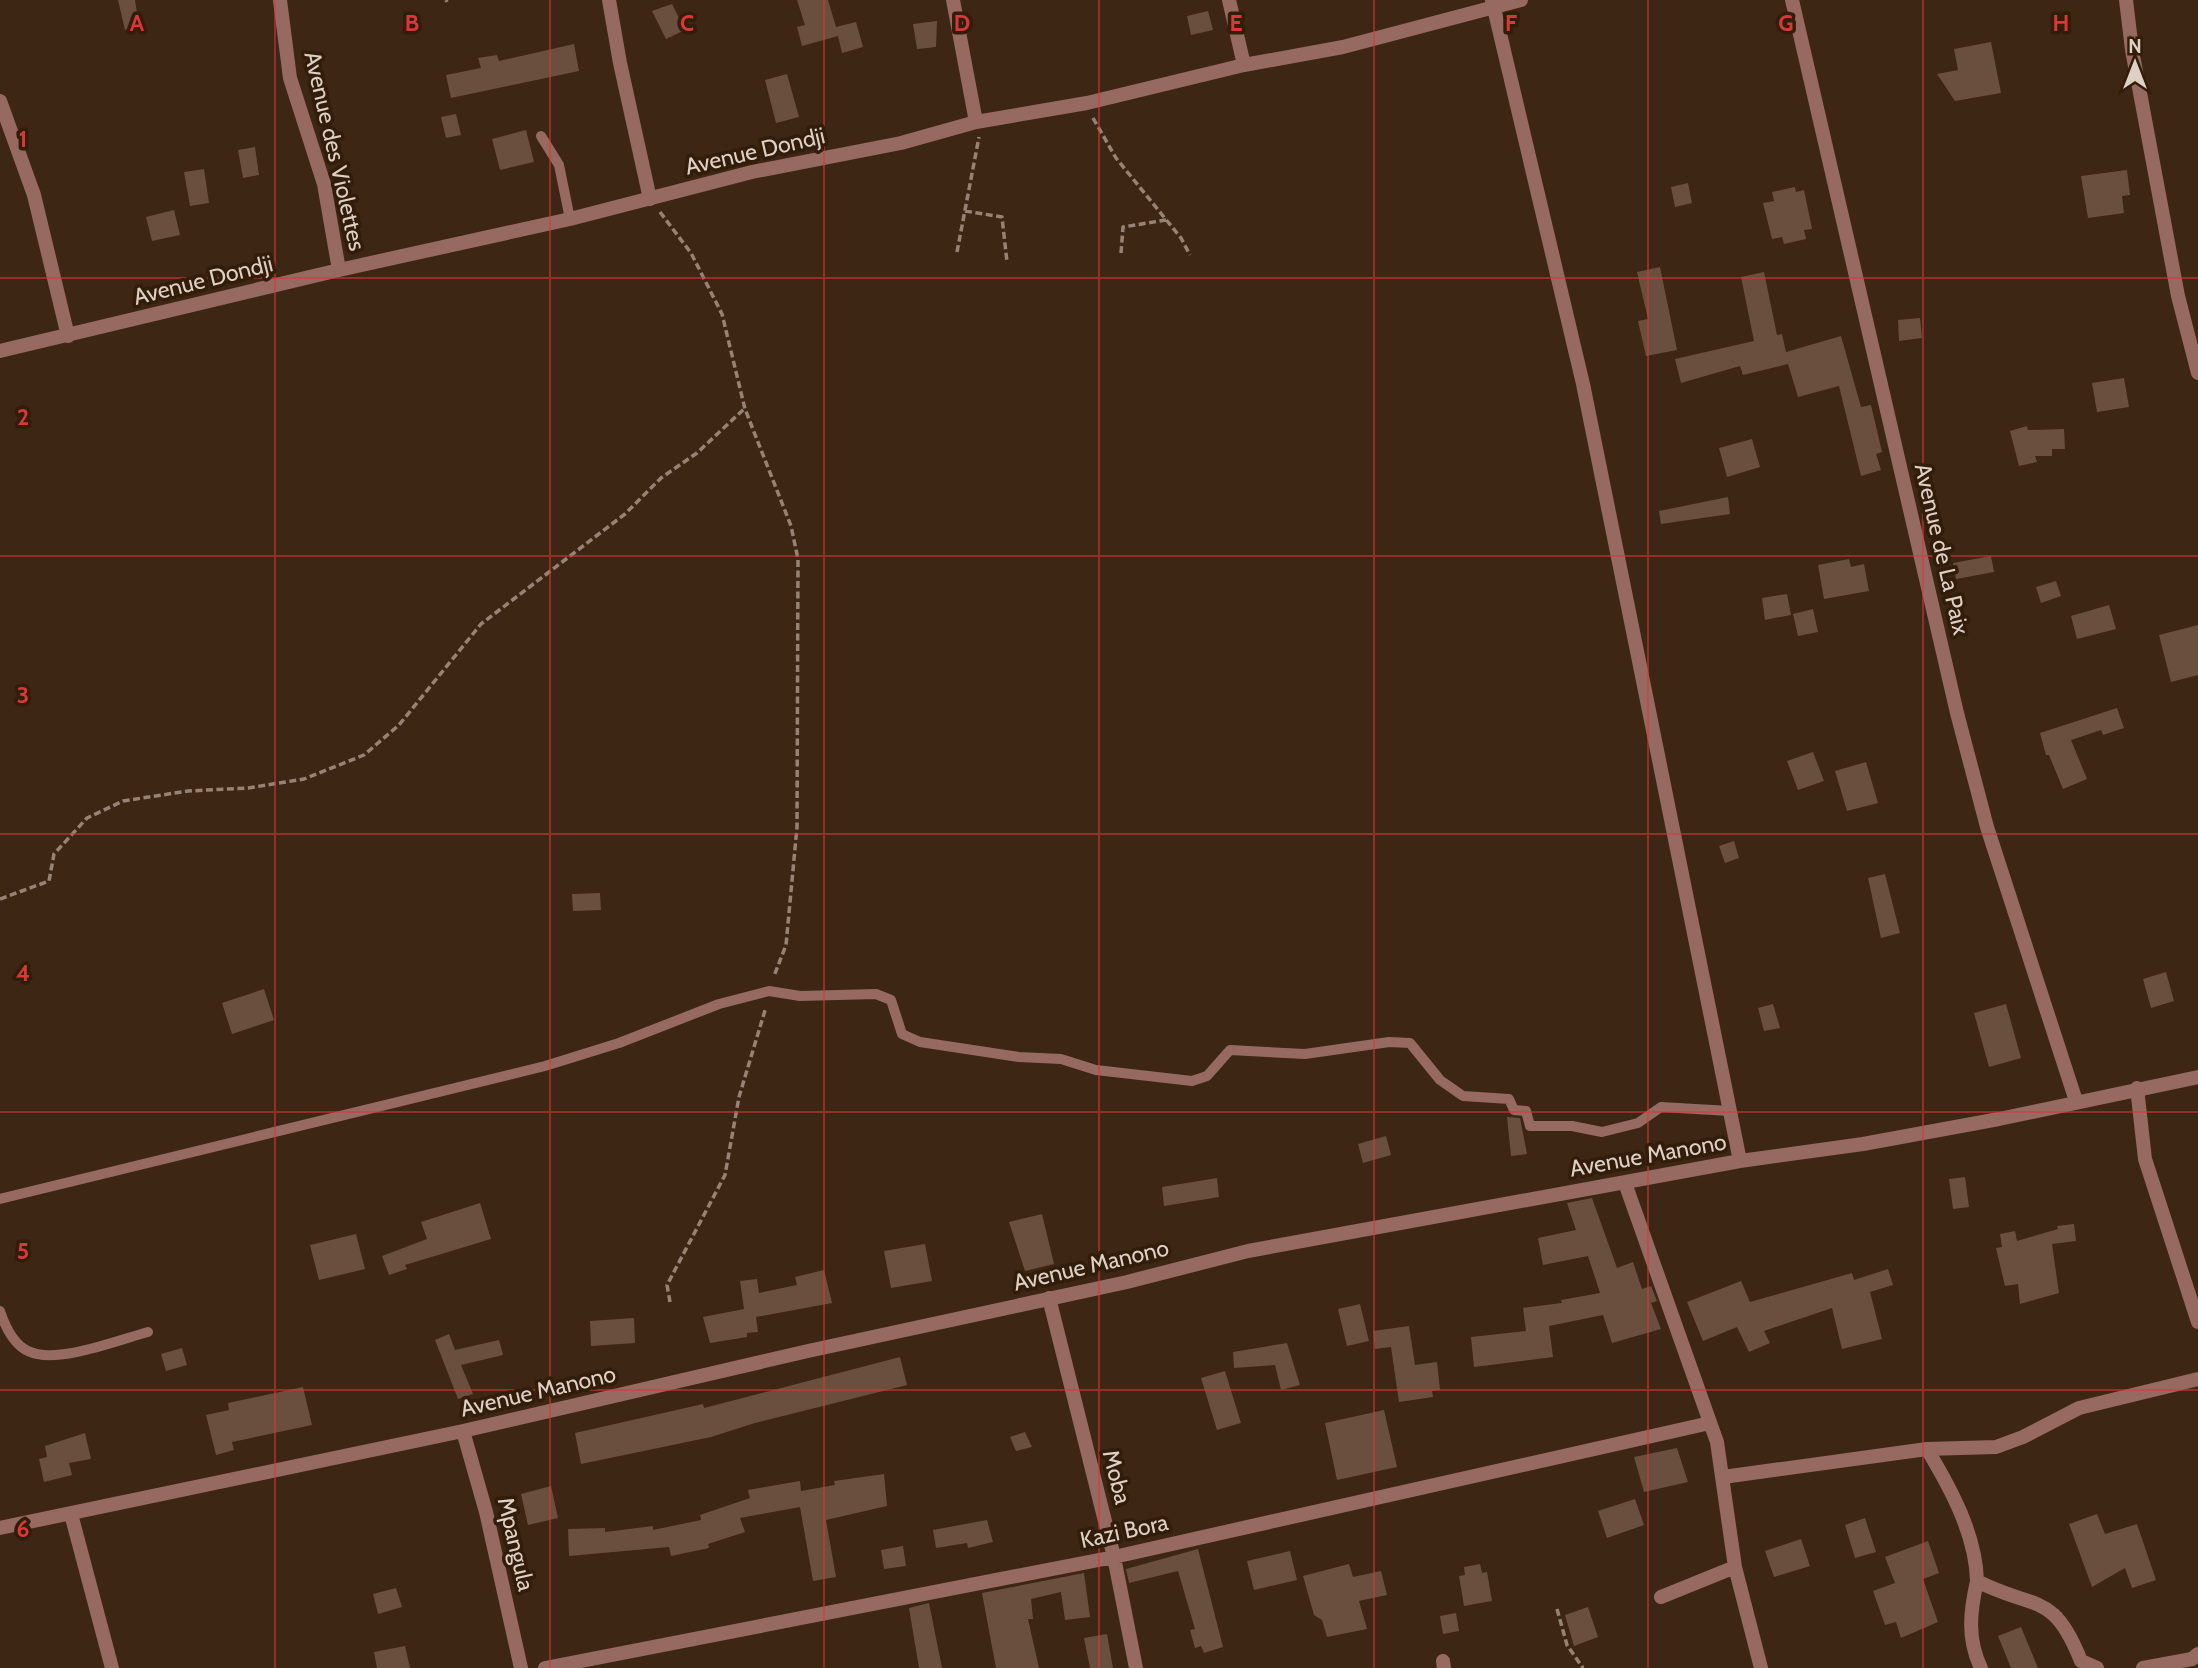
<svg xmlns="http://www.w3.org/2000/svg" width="2198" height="1668" font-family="Cabin,sans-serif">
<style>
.building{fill:#6b4f3e}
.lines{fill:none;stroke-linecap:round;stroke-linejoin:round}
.path{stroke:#968375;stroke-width:3.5;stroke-dasharray:7 3.5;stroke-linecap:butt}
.lane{stroke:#966961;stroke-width:10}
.street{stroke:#966961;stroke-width:14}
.grid{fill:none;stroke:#d73938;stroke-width:2;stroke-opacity:0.55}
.labels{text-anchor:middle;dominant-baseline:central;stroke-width:7;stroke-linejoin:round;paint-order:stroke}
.street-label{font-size:23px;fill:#dfd0c5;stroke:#321c0a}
.grid-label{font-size:23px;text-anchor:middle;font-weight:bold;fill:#d73938;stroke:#321c0a;stroke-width:7;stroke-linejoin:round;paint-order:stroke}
</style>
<rect width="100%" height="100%" fill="#3d2613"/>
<path class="building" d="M118,0H135L139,26L125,30Z
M797,0H828L836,27L856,22L863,47L842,53L838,36L802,46L797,27L805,25Z
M672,4L685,30L666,39L652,11Z
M1208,11L1213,30L1191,35L1187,16Z
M937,21L936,47L917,49L913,24Z
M1991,42L2001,93L1955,101L1937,74L1958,70L1954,49Z
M574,44L579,71L451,98L446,75L481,68L478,58L497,55L499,61Z
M787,74L799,117L776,123L765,80Z
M456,114L461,135L446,138L441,117Z
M526,130L534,162L500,170L492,139Z
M255,147L259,175L243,178L238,150Z
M204,169L209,203L190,206L184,172Z
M2127,170L2130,195L2122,196L2124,213L2088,218L2081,176Z
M1688,183L1692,203L1675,207L1671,187Z
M1795,187L1796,192L1804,190L1812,229L1804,230L1806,239L1784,244L1782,237L1772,239L1763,203L1774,201L1772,192Z
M174,210L180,235L152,241L146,217Z
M1660,267L1677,350L1646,356L1638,321L1648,319L1637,272Z
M1764,272L1777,335L1782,334L1786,352L1841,336L1861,407L1871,405L1882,452L1876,454L1881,470L1861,476L1839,386L1798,397L1788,364L1743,375L1740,366L1681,383L1675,359L1754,341L1741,277Z
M1920,318L1922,338L1899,341L1898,320Z
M2124,378L2129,407L2097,412L2092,383Z
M2027,426L2028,430L2064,429L2065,449H2052V456H2035L2037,462L2019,466L2010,431Z
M1752,439L1760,467L1727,477L1719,448Z
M1728,497L1730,514L1661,524L1659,511Z
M1991,556L1994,572L1956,579L1953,563Z
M1849,559L1851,567L1864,564L1869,591L1824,599L1818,565Z
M2056,581L2061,596L2041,603L2036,587Z
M1787,594L1791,615L1765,620L1762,598Z
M2109,605L2116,629L2077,639L2071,616Z
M1813,609L1818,632L1798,636L1793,614Z
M2198,625V675L2171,682L2159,635Z
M2117,708L2124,728L2103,735L2101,730L2071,740L2087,779L2063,789L2049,755H2046L2040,733Z
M1813,752L1824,781L1798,790L1787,761Z
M1866,762L1878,803L1847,811L1835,771Z
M1734,841L1739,858L1725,863L1719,846Z
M1885,874L1900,933L1881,938L1868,878Z
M600,893L601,910L573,911L572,894Z
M2166,972L2174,1001L2151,1008L2143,979Z
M264,989L274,1020L232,1034L222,1003Z
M1773,1004L1780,1028L1764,1031L1758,1008Z
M2006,1004L2021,1058L1989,1067L1974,1013Z
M1507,1117L1520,1118L1527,1154L1511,1156Z
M1386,1136L1391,1155L1363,1163L1358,1144Z
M1965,1177L1969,1207L1953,1209L1949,1179Z
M1217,1178L1219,1197L1164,1206L1162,1187Z
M1592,1198L1617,1268L1633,1262L1642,1289L1651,1286L1657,1301L1651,1303L1661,1329L1612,1343L1603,1315L1549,1326L1553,1357L1474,1367L1471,1337L1526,1331L1523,1308L1562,1303L1561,1300L1600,1293L1588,1256L1543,1265L1538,1238L1576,1230L1567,1203Z
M480,1203L491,1239L405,1265L407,1269L389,1275L382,1256L427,1239L421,1222Z
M1042,1214L1054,1264L1025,1271L1009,1222Z
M2074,1224L2076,1241L2052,1244L2059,1293L2020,1304L2018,1284L2005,1286L1996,1248L2002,1247L2000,1234L2015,1231L2017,1241L2058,1229L2057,1226Z
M356,1234L365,1269L319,1280L310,1245Z
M925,1244L932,1281L891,1288L884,1251Z
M1888,1269L1893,1285L1870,1292L1882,1339L1842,1349L1832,1308L1764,1331L1770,1343L1749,1352L1737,1327L1703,1341L1687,1302L1741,1281L1750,1302L1852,1273L1854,1280Z
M824,1270L832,1303L756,1317L758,1332L747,1333V1337L710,1343L703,1317L744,1309L740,1281L757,1279L759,1293L797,1285L795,1277Z
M1360,1304L1369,1341L1347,1346L1338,1309Z
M634,1318L635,1343L591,1346L590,1321Z
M1409,1326L1415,1365L1437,1362L1440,1390L1432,1391L1433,1397L1399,1402L1391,1347L1375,1349L1373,1331Z
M449,1334L455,1350L499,1340L503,1355L461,1365L473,1394L458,1399L435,1340Z
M1287,1343L1300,1385L1281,1390L1275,1365L1234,1368L1233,1352Z
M182,1348L187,1365L166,1371L161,1354Z
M900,1357L907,1385L755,1423L711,1437L581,1464L575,1433L703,1404L704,1408Z
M1225,1371L1241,1423L1217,1430L1201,1378Z
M303,1387L312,1425L232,1442L234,1450L216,1455L206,1415L229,1410L228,1403Z
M1384,1410L1397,1467L1337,1480L1325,1423Z
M1025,1432L1032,1447L1016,1451L1010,1437Z
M85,1433L91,1459L69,1463L72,1475L44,1482L39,1459L47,1457L45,1446Z
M1677,1448L1688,1482L1644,1492L1634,1457Z
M884,1474L887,1506L826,1520L836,1577L813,1581L800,1507L740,1518L745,1532L708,1544L709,1548L671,1556L669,1547L569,1556L568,1529L605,1528V1532L653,1526V1530L701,1520L700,1515L750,1498L748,1490L800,1481L801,1491L835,1485L834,1481Z
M551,1486L558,1518L528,1525L521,1494Z
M1635,1499L1644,1525L1607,1538L1598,1511Z
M2097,1514L2105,1534L2137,1524L2156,1580L2132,1588L2125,1568L2092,1587L2069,1524Z
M1865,1518L1876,1552L1855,1558L1845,1525Z
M987,1520L993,1542L968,1548L967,1543L936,1548L933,1530Z
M1801,1539L1810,1566L1774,1577L1765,1551Z
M1928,1541L1939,1573L1923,1579L1938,1622L1901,1638L1896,1622L1885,1625L1873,1591L1895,1583L1885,1557Z
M903,1546L906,1566L884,1569L881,1550Z
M1198,1549L1223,1647L1204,1653L1201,1646L1195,1648L1190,1630L1195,1629L1178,1571L1129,1583L1126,1569Z
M1290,1551L1297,1580L1254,1590L1247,1561Z
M1349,1564L1353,1577L1381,1571L1387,1595L1359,1601L1367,1629L1327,1637L1322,1620L1314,1615L1303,1576Z
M1480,1564L1482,1573L1487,1572L1492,1601L1464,1606L1459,1576L1465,1575L1464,1567Z
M1084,1573L1090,1617L1065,1620L1061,1592L1031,1599L1033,1619H1028L1039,1668H996L982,1593Z
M396,1588L402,1607L378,1614L373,1594Z
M929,1603L942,1668H919L909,1608Z
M1588,1607L1598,1637L1574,1646L1565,1615Z
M1456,1613L1459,1631L1443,1634L1440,1616Z
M2021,1627L2038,1668H2011L1998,1636Z
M1107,1634L1113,1668H1090L1084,1638Z
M405,1646L410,1668H377L374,1652Z"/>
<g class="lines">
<path class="path" d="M446,0L447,2
M1093,118L1116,158L1181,238L1190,255
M965,211L1002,217L1007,262
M660,212L691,253L722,314L745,409L791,526L798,559L797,827L786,945L774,976
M957,252L979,137
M1121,253L1123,227L1166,220
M0,899L49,881L54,854L87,818L123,801L188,791L248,788L304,779L364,755L399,725L481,624L625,514L661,478L697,453L744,409
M670,1302L667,1285L725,1175L739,1097L766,1007
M1557,1609L1567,1645L1583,1668"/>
<path class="lane" d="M541,136L559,165L570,219
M0,1199L545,1066L619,1043L719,1004L769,991L800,996L876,994L891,1000L902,1034L920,1042L1019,1057L1061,1059L1096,1070L1192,1081L1207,1076L1230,1050L1305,1054L1389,1042L1410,1043L1440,1080L1463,1096L1509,1099L1514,1110L1526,1111L1530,1126H1572L1602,1132L1638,1123L1661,1107L1730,1111
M0,1311C5,1326 13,1344 28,1351C56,1365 118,1340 148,1332"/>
<path class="street" d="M280,0L290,78L324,184L339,270
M609,0L620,63L650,199
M953,0L976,122
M1229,0L1244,65
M1492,0L1583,384L1740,1161
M1792,0L1957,713L1987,827L2076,1101
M2126,0L2132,50L2178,296L2198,373
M0,101L34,195L68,336
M0,351L339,270L570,219L752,172L901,143L976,122L1087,103L1244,65L1343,47L1521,0
M2137,1088L2145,1159L2198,1322
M1625,1183L1717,1442L1735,1567L1761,1668
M1049,1298L1114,1557L1136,1668
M463,1431L486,1512L521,1668
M1927,1449C1951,1489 1976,1535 1977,1581C2035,1611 2053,1590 2081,1661L2097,1668
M1723,1477L1927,1449L1996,1447L2023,1437L2079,1408L2198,1379
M71,1514L112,1668
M0,1528L463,1431L808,1351L1127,1282L1248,1251L1740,1161L1863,1144L1999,1119L2198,1077
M1977,1581C1970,1612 1967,1639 1981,1668
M1661,1597L1735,1567
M1443,1661L1444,1668
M545,1668L1114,1557L1710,1423
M2143,1668L2192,1659L2198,1654"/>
</g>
<path class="grid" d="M275,0V1668M550,0V1668M824,0V1668M1099,0V1668M1374,0V1668M1648,0V1668M1923,0V1668M0,278H2198M0,556H2198M0,834H2198M0,1112H2198M0,1390H2198"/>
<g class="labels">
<g class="street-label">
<text transform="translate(335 151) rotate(77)">Avenue des Violettes</text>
<text transform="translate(755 151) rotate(-13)">Avenue Dondji</text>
<text transform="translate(203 280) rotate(-14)">Avenue Dondji</text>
<text transform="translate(1942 549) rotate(77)">Avenue de La Paix</text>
<text transform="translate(1648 1155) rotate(-10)">Avenue Manono</text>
<text transform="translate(1091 1265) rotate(-13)">Avenue Manono</text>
<text transform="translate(538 1391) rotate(-13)">Avenue Manono</text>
<text transform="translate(1117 1477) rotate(76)">Moba</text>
<text transform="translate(1124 1531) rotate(-12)">Kazi Bora</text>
<text transform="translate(516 1544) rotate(77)">Mpangula</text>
</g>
</g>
<g class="grid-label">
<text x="137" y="31">A</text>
<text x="412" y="31">B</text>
<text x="687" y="31">C</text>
<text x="962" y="31">D</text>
<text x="1236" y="31">E</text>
<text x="1511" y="31">F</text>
<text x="1786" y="31">G</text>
<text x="2061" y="31">H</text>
<text x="23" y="147">1</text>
<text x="23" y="425">2</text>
<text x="23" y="703">3</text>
<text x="23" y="981">4</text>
<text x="23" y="1259">5</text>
<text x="23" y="1537">6</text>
</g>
<g transform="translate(2135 63)" stroke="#321c0a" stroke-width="5" paint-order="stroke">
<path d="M0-5L12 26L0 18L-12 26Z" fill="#dfd0c5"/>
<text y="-10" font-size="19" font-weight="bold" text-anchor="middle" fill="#dfd0c5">N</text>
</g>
</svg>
